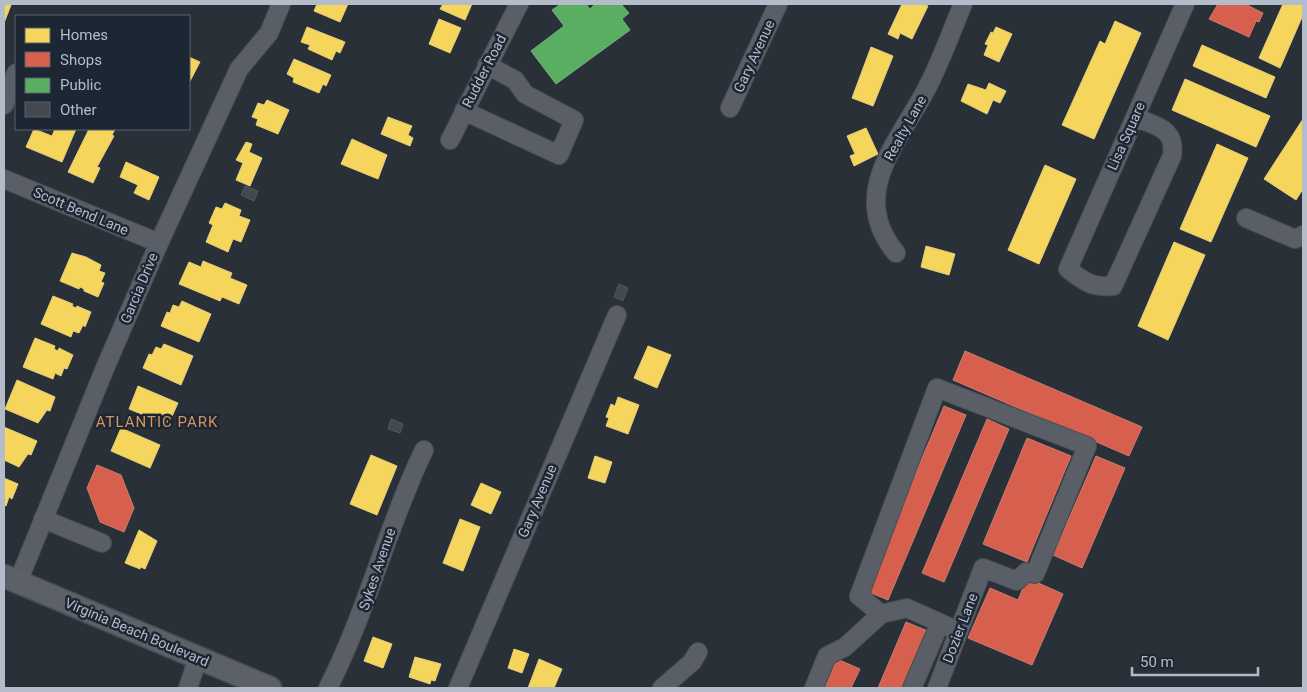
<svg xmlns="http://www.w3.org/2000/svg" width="1307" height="692" font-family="Roboto,sans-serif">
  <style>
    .homes { fill: #f6d55c; stroke: #e2ce7d }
    .shops { fill: #d6604d; stroke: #cc7c72 }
    .public { fill: #5aae61; stroke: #75b280 }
    .building { fill: #444950; stroke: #52575f }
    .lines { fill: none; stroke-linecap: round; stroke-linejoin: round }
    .minor-casing { stroke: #484c53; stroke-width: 20 }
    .major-casing { stroke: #484c55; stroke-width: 25 }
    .minor { stroke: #5a5e66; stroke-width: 18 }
    .major { stroke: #5c6168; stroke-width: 22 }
    .labels { text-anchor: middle; stroke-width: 5; stroke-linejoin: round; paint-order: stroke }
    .street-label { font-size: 14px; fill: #b4bcc9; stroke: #1d2633 }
    .neighbourhood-label { font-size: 15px; letter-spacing: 1px; fill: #d59563; stroke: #1d2633 }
  </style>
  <rect width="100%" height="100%" fill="#2a3038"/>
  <g class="homes">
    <path d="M4 4 11 5 4 23Z"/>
    <path d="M317 4H348L340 22 314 11Z"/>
    <path d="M443 4H472L465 20 440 9Z"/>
    <path d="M902 4H923L928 6 912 39 900 33 898 39 888 34Z"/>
    <path d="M1283 4H1303V15L1280 68 1259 58Z"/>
    <path d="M439 19 461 28 450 53 429 44Z"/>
    <path d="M1115 21 1141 33 1094 139 1062 125 1100 41 1105 44Z"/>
    <path d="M307 27 345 42 340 53 336 51 332 60 308 49 310 45 301 42Z"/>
    <path d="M996 27 1012 34 999 62 984 55 988 45 985 44 991 32 993 33Z"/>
    <path d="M1202 45 1275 77 1266 98 1193 66Z"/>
    <path d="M871 47 893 56 873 106 852 98Z"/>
    <path d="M189 57 200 62 189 83Z"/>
    <path d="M294 59 331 75 326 86 323 84 319 93 293 82 294 78 287 74Z"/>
    <path d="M1185 79 1270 116 1256 147 1172 110Z"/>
    <path d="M989 83 1006 91 1000 103 993 100 987 114 961 101 968 84 986 90Z"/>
    <path d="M267 100 289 110 278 134 256 125 258 119 252 117 258 103 264 105Z"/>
    <path d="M388 117 412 126 408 135 413 138 410 146 381 134Z"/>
    <path d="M1303 119V189L1296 200 1264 179Z"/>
    <path d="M866 128 878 154 854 166 850 156 855 154 847 136Z"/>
    <path d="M34 129 52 136 55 129H76L62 162 26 147Z"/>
    <path d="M89 129H115L112 135 114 136 97 167 100 168 93 183 68 172Z"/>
    <path d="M352 139 387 155 378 179 341 164Z"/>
    <path d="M246 142 252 144 249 152 262 158 250 186 236 180 243 163 236 160Z"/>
    <path d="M1217 144 1248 158 1211 242 1180 229Z"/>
    <path d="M126 162 159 177 149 200 134 193 138 185 120 177Z"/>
    <path d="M1045 165 1076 179 1039 264 1008 250Z"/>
    <path d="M225 203 241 210 239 216 250 220 241 242 233 239 228 252 206 242 213 225 209 223 216 207 222 209Z"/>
    <path d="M1174 242 1205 255 1168 340 1138 326Z"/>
    <path d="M926 246 955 254 949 275 921 267Z"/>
    <path d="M72 253 86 257 101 265 99 271 105 273 101 282 104 283 98 297 84 291V289L80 287 79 289 60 281Z"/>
    <path d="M203 261 232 273 230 278 247 285 239 304 222 297 220 301 179 284 189 262 201 267Z"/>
    <path d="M53 296 73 304 72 306 76 308 77 306 91 312 85 327 83 325 79 333 73 331 71 337 41 324Z"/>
    <path d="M182 301 211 314 199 342 161 326 167 312 170 313 173 305 179 307Z"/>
    <path d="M35 338 55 346 54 349 58 351 59 348 73 355 67 369 64 368 61 376 55 373 53 379 23 367Z"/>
    <path d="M164 344 193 356 181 385 143 368 149 354 152 355 156 347 161 349Z"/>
    <path d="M648 346 671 355 657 388 634 378Z"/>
    <path d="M17 380 55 397 50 411 47 410 38 423 5 409Z"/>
    <path d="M138 386 178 403 168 425 129 409Z"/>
    <path d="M618 397 639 405 628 434 606 426 609 418 606 417 611 404 615 406Z"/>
    <path d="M4 427 37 441 31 455 28 454 19 467 4 460Z"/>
    <path d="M121 428 160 445 150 468 111 451Z"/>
    <path d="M371 455 397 466 377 515 350 504Z"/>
    <path d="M595 456 612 462 605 483 588 478Z"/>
    <path d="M4 478 18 484 12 499 9 497 6 506 4 505Z"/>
    <path d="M481 483 501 492 491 514 471 505Z"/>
    <path d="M460 519 480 527 463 571 443 563Z"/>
    <path d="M139 530 157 541 145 569 141 567 140 569 125 563Z"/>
    <path d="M373 637 392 644 383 668 364 661Z"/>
    <path d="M514 649 529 654 522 673 508 668Z"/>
    <path d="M415 657 441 664 435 681 431 680 430 684 409 677Z"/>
    <path d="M539 659 562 669 554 688H528Z"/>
  </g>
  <g class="shops">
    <path d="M1218 4H1245L1263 13 1259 22 1256 21 1249 37 1209 19Z"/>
    <path d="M965 351 1142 427 1129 456 953 380Z"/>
    <path d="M944 406 966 415 888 600 866 591Z"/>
    <path d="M987 419 1009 429 944 582 922 573Z"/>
    <path d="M1027 438 1071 456 1027 562 983 544Z"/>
    <path d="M1096 456 1125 468 1082 568 1053 555Z"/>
    <path d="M97 465 121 475 134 508 124 532 100 522 87 488Z"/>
    <path d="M1027 578 1063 594 1032 665 968 638 990 588 1018 600Z"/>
    <path d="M906 622 928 631 904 688H878Z"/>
    <path d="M837 659 860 669 851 688H825Z"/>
  </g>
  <path class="public" d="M561 4H586L590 9 595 4H612L614 6 621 4 629 13 622 19 630 30 556 84 531 51 564 26 552 10Z"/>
  <g class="building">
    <path d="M245 186 258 191 254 201 241 195Z"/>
    <path d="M619 284 628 288 623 301 614 297Z"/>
    <path d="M391 419 403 424 400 433 388 429Z"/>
  </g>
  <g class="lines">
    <g class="minor-casing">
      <g id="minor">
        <path d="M4 105 16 73"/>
        <path d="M730 108 778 4"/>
        <path d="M464 111 559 155 574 120 525 94 515 80 487 65"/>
        <path d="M1135 117C1157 127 1176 128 1172 156L1113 286C1092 288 1083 281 1068 269L1185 4"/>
        <path d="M450 140 519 4"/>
        <path d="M4 179 159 243"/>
        <path d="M1246 218 1295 239 1303 235"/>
        <path d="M896 253C847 194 899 142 927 88 941 61 951 32 963 4"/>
        <path d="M43 519 102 543"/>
        <path d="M18 582 105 368 159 243 239 69 269 33 281 4"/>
        <path d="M188 688 198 658"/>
        <path d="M328 688C367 611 387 527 424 450"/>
        <path d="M458 688 617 315"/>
        <path d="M662 688 692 662 698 652"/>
        <path d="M814 688 827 656 845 647 881 614"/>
        <path d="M912 688 940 623"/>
        <path d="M937 688 983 568 1017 581 1026 572 1035 574 1087 446 937 388 859 596 881 614 907 608 958 631"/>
      </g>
    </g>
    <g class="major-casing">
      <path id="major" d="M4 576 270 688"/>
    </g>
    <use href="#minor" class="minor"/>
    <use href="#major" class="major"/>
  </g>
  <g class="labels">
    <g class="street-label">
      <text transform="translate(754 56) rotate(-65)" y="5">Gary Avenue</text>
      <text transform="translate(484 71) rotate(-63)" y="5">Rudder Road</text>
      <text transform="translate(905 128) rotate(-61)" y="5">Realty Lane</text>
      <text transform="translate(1126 136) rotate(-66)" y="5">Lisa Square</text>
      <text transform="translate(81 211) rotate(23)" y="5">Scott Bend Lane</text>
      <text transform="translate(139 288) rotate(-67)" y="5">Garcia Drive</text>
      <text transform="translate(537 501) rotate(-67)" y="5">Gary Avenue</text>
      <text transform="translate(377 569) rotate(-71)" y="5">Sykes Avenue</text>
      <text transform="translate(960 628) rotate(-69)" y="5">Dozier Lane</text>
      <text transform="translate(137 632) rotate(23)" y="5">Virginia Beach Boulevard</text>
    </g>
    <g class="neighbourhood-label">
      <text x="157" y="427">ATLANTIC PARK</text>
    </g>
  </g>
  <rect width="1307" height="692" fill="none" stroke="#b4bcc9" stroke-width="10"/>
  <rect x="15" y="15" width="175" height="115" fill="#1d2633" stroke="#59626f"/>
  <rect x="25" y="28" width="25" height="15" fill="#f6d55c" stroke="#59626f"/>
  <text x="60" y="40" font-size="15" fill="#b4bcc9">Homes</text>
  <rect x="25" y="52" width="25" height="15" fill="#d6604d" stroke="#59626f"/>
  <text x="60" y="65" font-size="15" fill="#b4bcc9">Shops</text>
  <rect x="25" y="78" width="25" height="15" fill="#5aae61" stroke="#59626f"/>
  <text x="60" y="90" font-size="15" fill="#b4bcc9">Public</text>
  <rect x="25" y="102" width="25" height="15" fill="#444950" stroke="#59626f"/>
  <text x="60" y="115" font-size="15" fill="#b4bcc9">Other</text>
  <path d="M1132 667v8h126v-8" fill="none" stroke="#b4bcc9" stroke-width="2.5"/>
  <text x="1140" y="667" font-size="15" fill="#b4bcc9" stroke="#1d2633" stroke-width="4" paint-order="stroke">50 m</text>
</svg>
